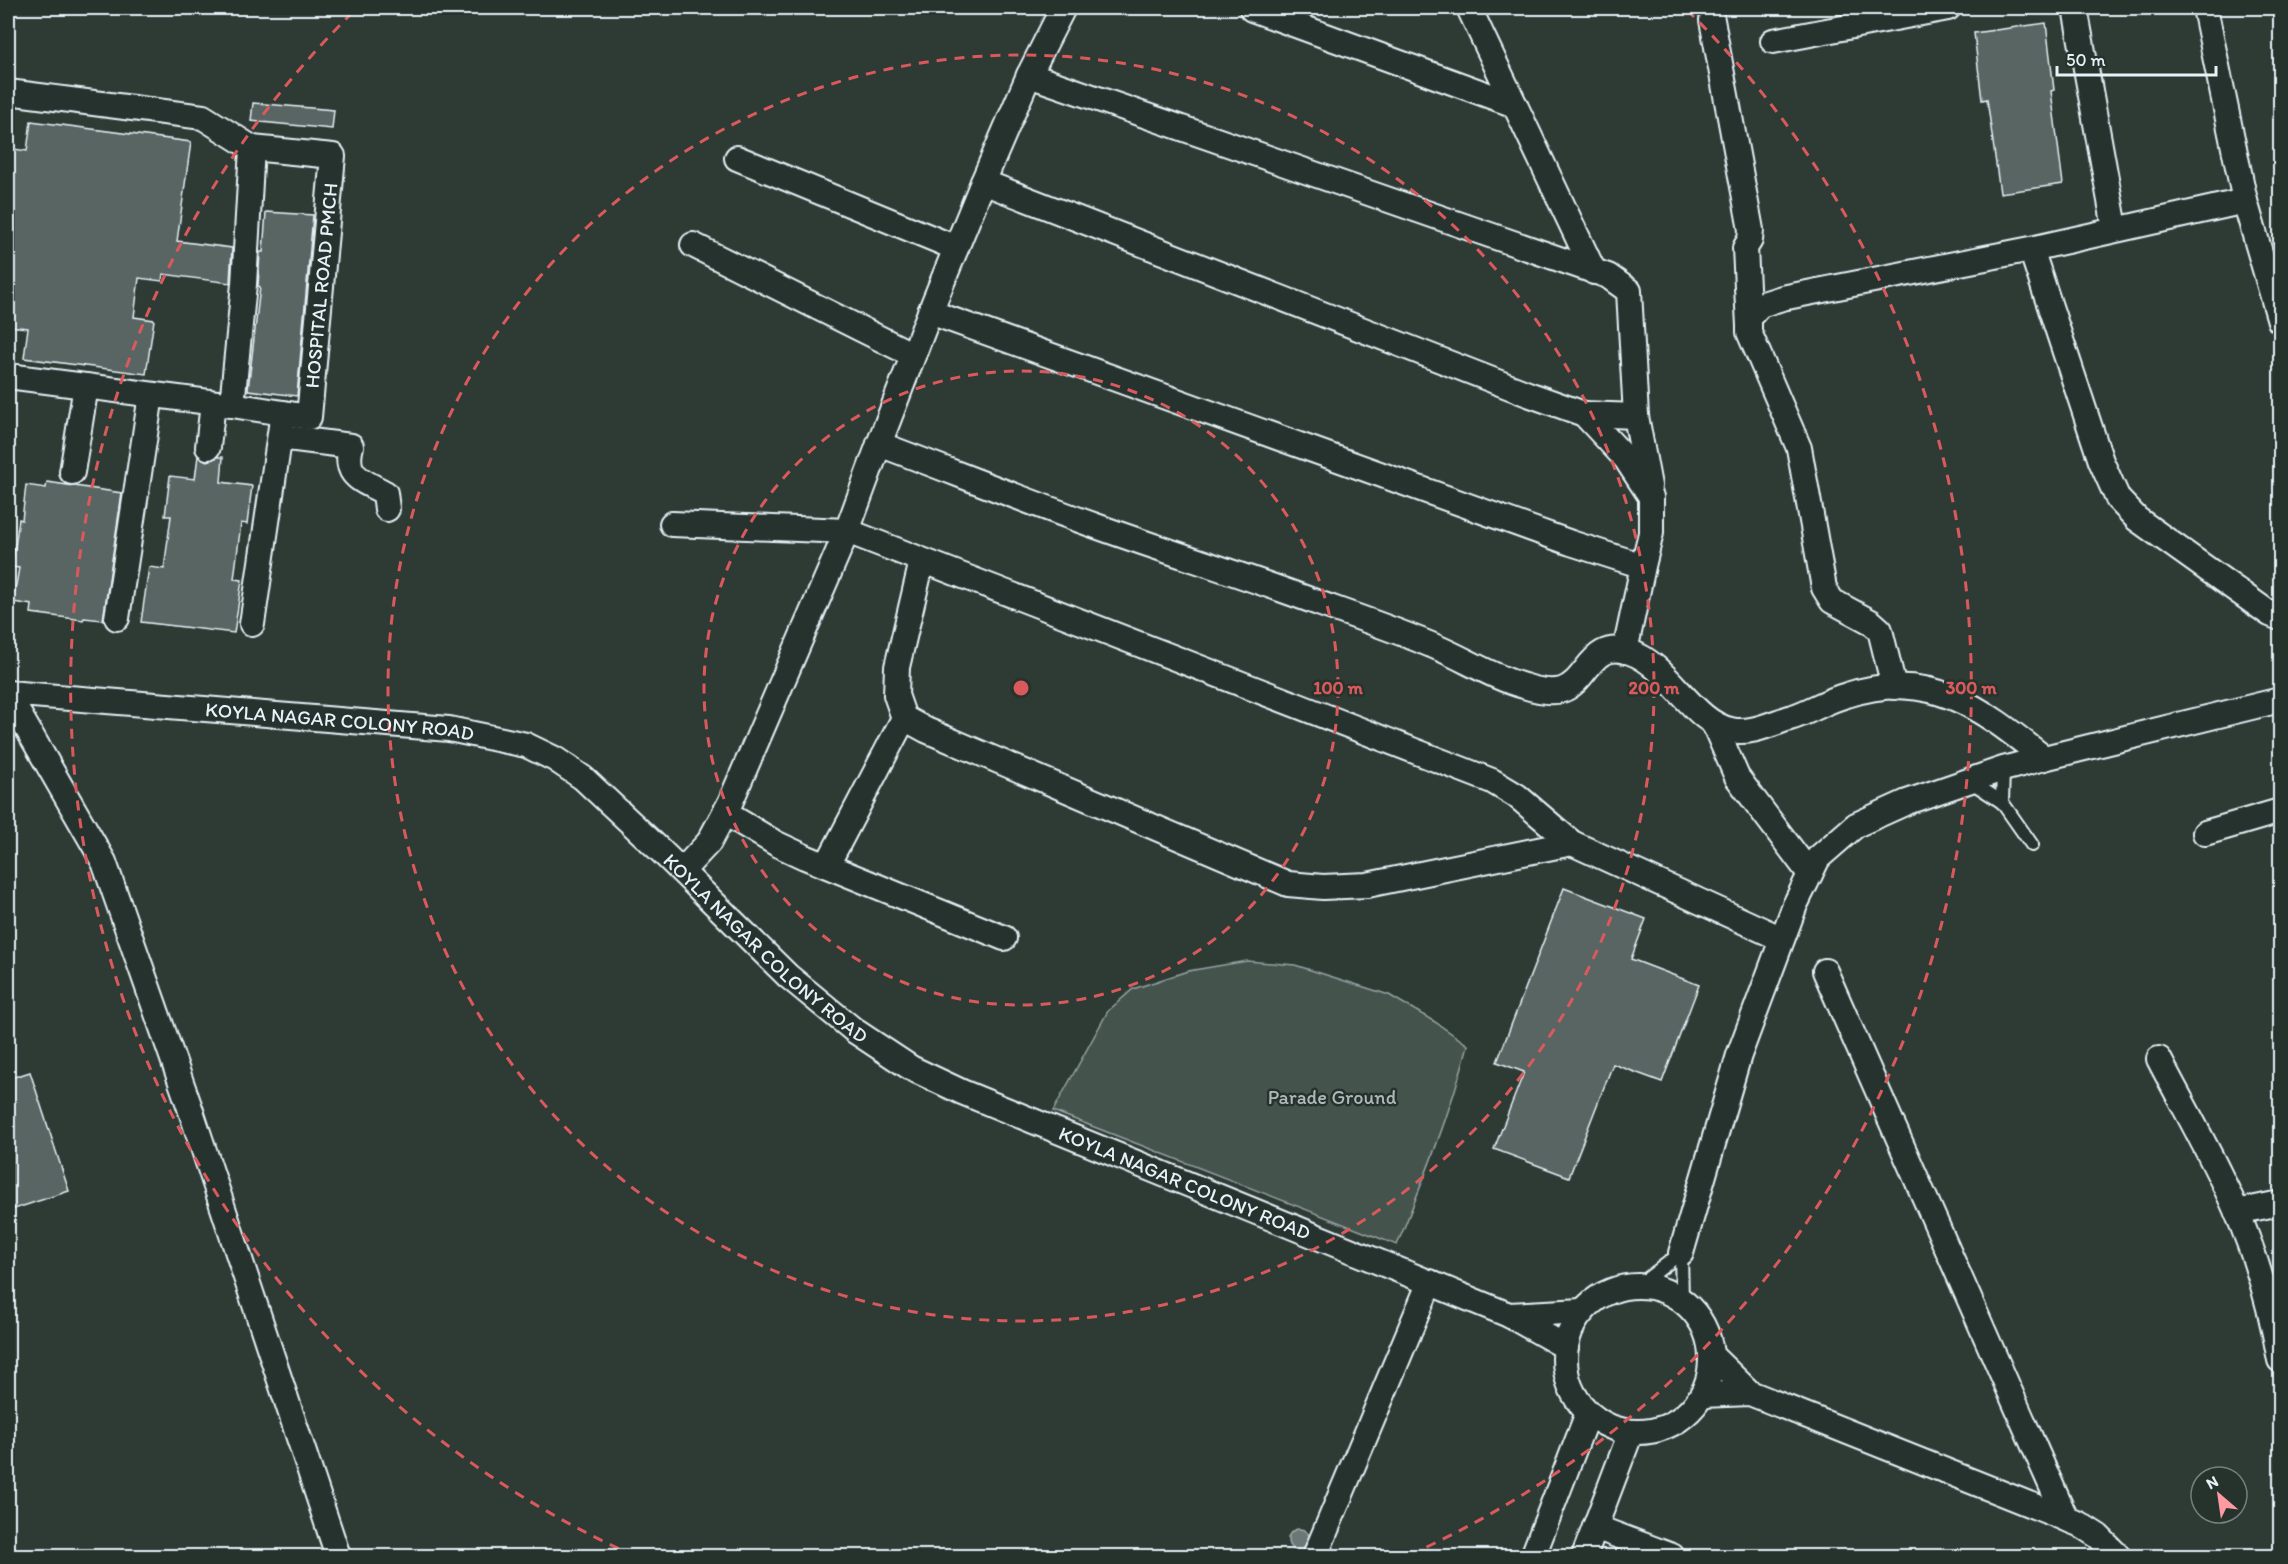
<svg xmlns="http://www.w3.org/2000/svg" width="2288" height="1564" font-family="Itim,sans-serif">
  <style>
    .green { fill: #45524e; stroke: #96a2a3; stroke-width: 1.5 }
    .water { fill: #6b7775; stroke: #9da8a9; stroke-width: 1.5 }
    .building { fill: #596563; stroke: #e8f1f8; stroke-width: 1.5 }
    .lines { fill: none; stroke-linecap: round; stroke-linejoin: round }
    .lane-casing { stroke: #e8f1f8; stroke-width: 16 }
    .street-casing { stroke: #e8f1f8; stroke-width: 28 }
    .lane { stroke: #26332d; stroke-width: 12 }
    .street { stroke: #26332d; stroke-width: 24 }
    .ring { fill: none; stroke: #da5a5c; stroke-width: 3; stroke-dasharray: 10 8 }
    .labels { text-anchor: middle; stroke-width: 5; stroke-linejoin: round; paint-order: stroke }
    .street-label { font-size: 20px; fill: #e8f1f8; stroke: #26332d }
    .park-label { font-size: 20px; fill: #afb9bc; stroke: #26332d }
    .centre { fill: #da5a5c; stroke: #26332d; stroke-width: 3 }
    .ring-label { font-size: 18px; text-anchor: middle; font-weight: bold; fill: #da5a5c; stroke: #26332d; stroke-width: 5; stroke-linejoin: round; paint-order: stroke }
  </style>
  <rect width="100%" height="100%" fill="#2e3b35"/>
  <filter id="ink" filterUnits="userSpaceOnUse"><feTurbulence type="fractalNoise" baseFrequency=".0167" numOctaves="2"/><feDisplacementMap in="SourceGraphic" scale="12" xChannelSelector="R" yChannelSelector="G"/><feConvolveMatrix kernelMatrix="1 2 1 2 8 2 1 2 1" color-interpolation-filters="sRGB"/></filter>
  <g filter="url(#ink)">
    <path class="green" d="M1247 961 1295 965 1389 995 1435 1022 1468 1045C1450 1114 1424 1179 1397 1245L1053 1111 1108 1011 1133 989 1188 971Z"/>
    <circle class="water" cx="1299" cy="1540" r="11"/>
    <g class="building">
      <path d="M2046 23 2054 90 2051 91 2063 184 2000 193 1987 99 1982 100 1974 33Z"/>
      <path d="M253 103 334 110 332 129 251 121Z"/>
      <path d="M31 121 191 142 177 241 232 248 230 283 163 274 162 281 139 278 134 317 154 320 146 374 24 358 28 328 8 326V197L14 149 27 151Z"/>
      <path d="M266 212 313 215 297 396 248 390 260 287 258 286 260 252H263Z"/>
      <path d="M198 456 207 461 218 457H223L221 482 252 486 247 524 241 523 234 579 242 580 234 633 141 622 149 567 164 569 171 516H165L170 476 195 479Z"/>
      <path d="M47 482 122 493 103 620 84 618 83 620 31 613 32 605 13 602 19 568 12 567 19 519 22 520 26 485 46 488Z"/>
      <path d="M1564 888 1646 919 1631 959 1699 985 1662 1082 1613 1064 1569 1177 1494 1149 1524 1072 1497 1062Z"/>
      <path d="M30 1072 69 1191 8 1211V1079Z"/>
    </g>
    <g class="lines">
      <g class="lane-casing">
        <g id="lane">
          <path d="M1970 781 2002 802 2032 845"/>
          <path d="M2002 802 2003 769"/>
          <path d="M1681 1253 1682 1301"/>
          <path d="M1638 1286 1681 1253"/>
        </g>
      </g>
      <g class="street-casing">
        <g id="street">
          <path d="M1469 8 1594 272"/>
          <path d="M2075 8 2115 228"/>
          <path d="M2205 8 2245 201 2280 321"/>
          <path d="M1252 9 1515 105"/>
          <path d="M1712 20 1751 230 1750 240 1745 248 1749 326"/>
          <path d="M1773 41 1948 8"/>
          <path d="M1029 75 1608 276 1629 291 1636 416 1649 486"/>
          <path d="M8 92 203 117 252 148 244 284 232 405 8 376"/>
          <path d="M737 158 956 248"/>
          <path d="M983 182 1029 75 1063 8"/>
          <path d="M693 245 913 355"/>
          <path d="M2031 249 2101 461 2118 499 2137 519 2270 614 2280 618"/>
          <path id="s1" d="M232 405 309 417 333 156 252 148"/>
          <path d="M1584 414 1636 416"/>
          <path d="M280 437 351 446C343 477 362 480 385 493L387 509"/>
          <path d="M879 444 930 312"/>
          <path d="M208 447 213 403"/>
          <path d="M72 472 86 386"/>
          <path d="M672 524 847 531 1492 781 1517 796 1572 843 1782 939"/>
          <path d="M922 561 897 667 896 695 904 718 926 730 1288 884 1323 887 1367 885 1572 843"/>
          <path d="M117 618 151 395"/>
          <path d="M252 624 283 413"/>
          <path d="M1625 651 1643 566 1571 543 930 312 983 182 1528 394 1584 414 1626 459 1651 497V533L1643 566"/>
          <path d="M1894 687 1880 630 1871 622 1832 601 1824 588 1799 448 1749 332V317L1760 305 1782 298 2031 249 2245 201"/>
          <path id="s2" d="M8 693 449 729 526 745 555 759 583 778 661 851 788 976 855 1031 911 1068 962 1092 1509 1315 1566 1347"/>
          <path d="M8 695 104 862 189 1105 338 1556"/>
          <path d="M1714 724 1737 777 1810 874"/>
          <path d="M725 813 777 844 805 857 1004 938"/>
          <path d="M2205 833 2280 811"/>
          <path d="M827 865 904 718"/>
          <path d="M682 871 709 842 730 803 847 531 879 444C951 471 1023 500 1096 526 1171 553 1247 576 1321 604 1360 618 1399 631 1436 647 1465 659 1494 678 1524 686 1536 690 1550 693 1562 690 1589 681 1590 639 1630 652 1669 665 1693 723 1731 730 1750 735 1775 722 1793 717 1811 711 1828 700 1847 695 1931 668 1981 708 2044 758"/>
          <path d="M1825 971 2066 1519"/>
          <path d="M2159 1059C2185 1109 2214 1159 2236 1210 2257 1258 2271 1309 2280 1360"/>
          <path d="M2237 1212 2280 1203"/>
          <path d="M1681 1253 1739 1055 1795 905 1818 858 1856 825 1907 802 2003 769 2044 758 2280 700"/>
          <circle cx="1638" cy="1359" r="73"/>
          <path d="M1509 1315 1583 1311"/>
          <path d="M1711 1355 1750 1393"/>
          <path d="M1702 1395 1750 1393 2079 1524 2098 1536 2118 1556"/>
          <path d="M1595 1527 1672 1556"/>
          <path d="M1315 1556 1430 1282"/>
          <path d="M1533 1556 1588 1413"/>
          <path d="M1584 1556 1631 1432"/>
        </g>
      </g>
      <use href="#lane" class="lane"/>
      <use href="#street" class="street"/>
    </g>
  </g>
  <g class="ring">
    <circle cx="1021" cy="688" r="317"/>
    <circle cx="1021" cy="688" r="633"/>
    <path d="M635 1556A950 950 0 0 1 355 10M1687 10A950 950 0 0 1 1407 1556"/>
  </g>
  <g class="labels">
    <g class="street-label">
      <text dy="7" stroke="none"><textPath href="#s1" startOffset="210">HOSPITAL ROAD PMCH</textPath></text>
      <text dy="7" stroke="none"><textPath href="#s2" startOffset="333">KOYLA NAGAR COLONY ROAD</textPath></text>
      <text dy="7" stroke="none"><textPath href="#s2" startOffset="837">KOYLA NAGAR COLONY ROAD</textPath></text>
      <text dy="7" stroke="none"><textPath href="#s2" startOffset="1323">KOYLA NAGAR COLONY ROAD</textPath></text>
    </g>
    <g class="park-label">
      <text x="1332" y="1104">Parade Ground</text>
    </g>
  </g>
  <circle cx="1021" cy="688" r="9" class="centre"/>
  <g class="ring-label">
    <text x="1338" y="694">100 m</text>
    <text x="1654" y="694">200 m</text>
    <text x="1971" y="694">300 m</text>
  </g>
  <rect width="2288" height="1564" fill="none" stroke="#26332d" stroke-width="30"/>
  <rect x="15" y="15" width="2258" height="1534" fill="none" stroke="#e8f1f8" stroke-width="2" filter="url(#ink)"/>
  <g transform="translate(2219 1495) rotate(331)"><circle r="28" fill="#26332d" stroke="#747f7e" stroke-width="1.5"/>
  <path d="M0-4.5L10 22L0 15L-10 22Z" fill="#ff9aa2"/>
  <text y="-9" font-size="16" font-weight="bold" text-anchor="middle" fill="#e8f1f8">N</text>
  </g>
  <path d="M2057 66v9h159v-9" fill="none" stroke="#e8f1f8" stroke-width="3"/>
  <text x="2066" y="66" font-size="18" fill="#e8f1f8" stroke="#26332d" stroke-width="4.5" paint-order="stroke">50 m</text>
</svg>
